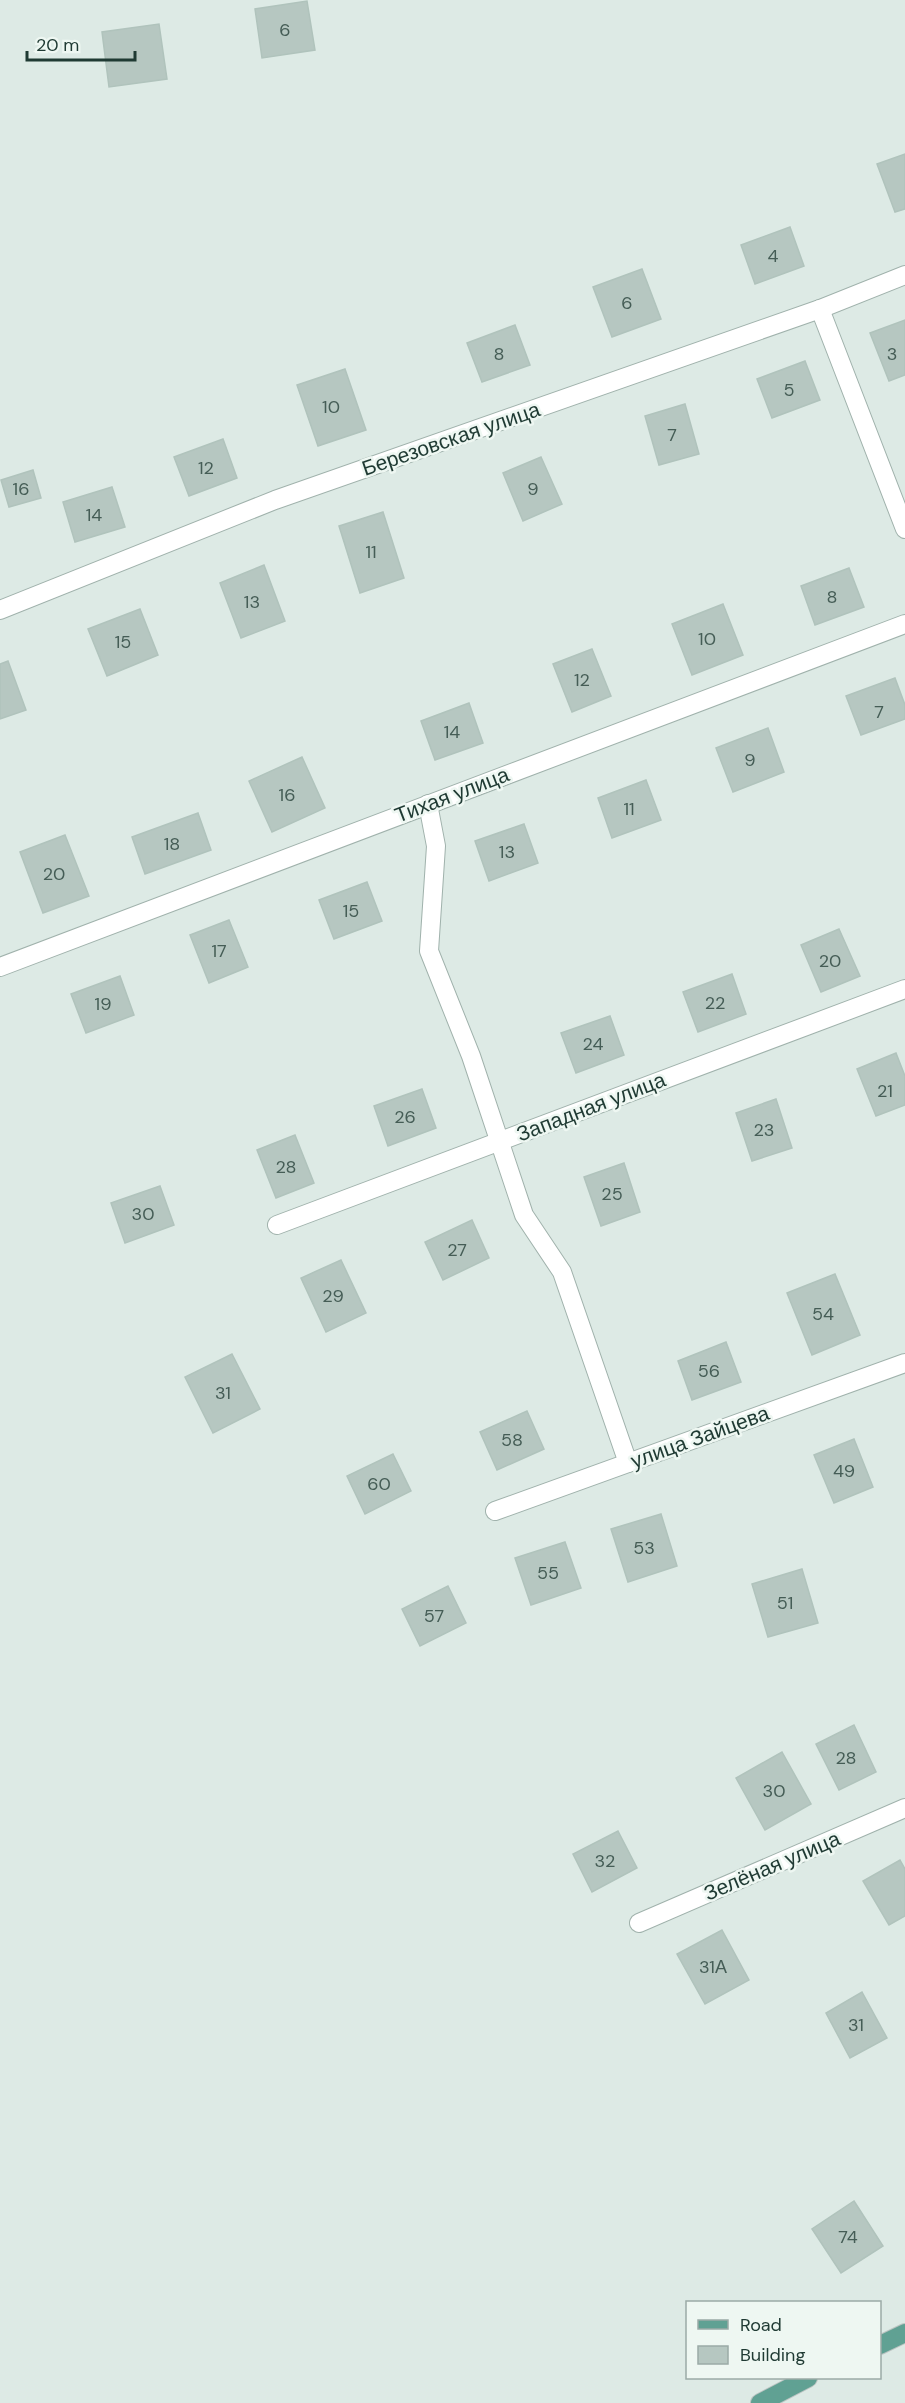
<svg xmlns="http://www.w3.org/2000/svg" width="905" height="2403" font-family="'DM Sans',sans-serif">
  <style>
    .building { fill: #b6c7c1; stroke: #b0c3bc; stroke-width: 1.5 }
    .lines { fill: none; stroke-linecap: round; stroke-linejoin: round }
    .street-casing { stroke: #a0b2ac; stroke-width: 20 }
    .primary-casing { stroke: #bcc4c2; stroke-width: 20 }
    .street { stroke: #fff; stroke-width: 18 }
    .primary { stroke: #60a193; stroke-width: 18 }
    .labels { text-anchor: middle; stroke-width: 5; stroke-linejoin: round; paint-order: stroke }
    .number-label { font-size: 18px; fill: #455d56 }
    .street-label { font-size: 21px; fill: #1f3a33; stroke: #eef7f2 }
  </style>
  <rect width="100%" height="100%" fill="#ddeae5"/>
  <g class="building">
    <path d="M307 1 315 50 262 58 255 9Z"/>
    <path d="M159 24 167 79 109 87 102 32Z"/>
    <path d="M905 154V209L895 212 877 164Z"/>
    <path d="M790 227 804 266 755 284 741 245Z"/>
    <path d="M642 269 661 319 612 337 593 287Z"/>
    <path d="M905 320V375L889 381 870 333Z"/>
    <path d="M515 325 530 365 482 382 467 343Z"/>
    <path d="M805 361 820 400 772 418 757 379Z"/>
    <path d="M345 369 366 430 318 446 297 385Z"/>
    <path d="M685 404 699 454 659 465 645 416Z"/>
    <path d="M223 439 237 478 189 496 174 457Z"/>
    <path d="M541 457 562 504 523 521 503 473Z"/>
    <path d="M33 470 41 498 9 507 1 480Z"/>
    <path d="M112 487 125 527 75 542 63 502Z"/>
    <path d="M383 512 404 578 360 593 339 526Z"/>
    <path d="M264 565 285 621 241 638 220 583Z"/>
    <path d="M849 568 864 607 815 625 801 586Z"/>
    <path d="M723 604 743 655 692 675 672 624Z"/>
    <path d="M140 609 158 655 107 676 88 629Z"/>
    <path d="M592 649 611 696 572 712 553 664Z"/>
    <path d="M8 661 26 710 0 719V664Z"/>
    <path d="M895 678 905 705V719L861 735 846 696Z"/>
    <path d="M469 703 483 743 435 760 421 721Z"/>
    <path d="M768 728 784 772 733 792 716 748Z"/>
    <path d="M302 757 325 808 272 832 249 781Z"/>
    <path d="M646 780 661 820 612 838 598 798Z"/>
    <path d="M198 813 211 850 145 874 132 837Z"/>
    <path d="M524 824 538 863 489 881 475 841Z"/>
    <path d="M65 835 89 896 43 913 20 852Z"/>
    <path d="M367 882 382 921 334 939 319 900Z"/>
    <path d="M229 920 248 967 209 983 190 935Z"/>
    <path d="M839 929 860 976 821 992 801 945Z"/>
    <path d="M732 974 746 1014 698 1032 683 992Z"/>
    <path d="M120 976 134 1015 86 1033 71 994Z"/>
    <path d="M610 1016 624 1055 576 1073 561 1033Z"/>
    <path d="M896 1053 905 1076V1105L876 1116 857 1069Z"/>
    <path d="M422 1089 436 1128 388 1146 374 1106Z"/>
    <path d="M776 1099 792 1148 752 1161 736 1113Z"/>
    <path d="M295 1135 314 1183 276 1198 257 1150Z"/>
    <path d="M624 1163 640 1212 601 1226 584 1177Z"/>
    <path d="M160 1186 174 1225 125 1243 111 1203Z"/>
    <path d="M472 1220 489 1258 443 1280 425 1242Z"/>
    <path d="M341 1260 366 1313 326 1332 301 1278Z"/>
    <path d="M835 1274 860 1335 812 1355 787 1293Z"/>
    <path d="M726 1342 741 1382 692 1400 678 1361Z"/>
    <path d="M232 1354 260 1409 213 1433 185 1377Z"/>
    <path d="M527 1411 544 1449 497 1470 480 1432Z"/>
    <path d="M854 1439 873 1487 834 1503 814 1455Z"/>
    <path d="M393 1454 411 1491 365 1514 347 1476Z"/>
    <path d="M661 1514 677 1566 628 1582 611 1529Z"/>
    <path d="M565 1542 581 1588 531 1605 515 1558Z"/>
    <path d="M802 1569 818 1623 768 1637 752 1584Z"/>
    <path d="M448 1586 466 1623 420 1646 402 1609Z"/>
    <path d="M854 1725 876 1772 839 1790 816 1744Z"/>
    <path d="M782 1752 811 1804 765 1830 736 1778Z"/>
    <path d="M618 1831 637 1868 592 1892 573 1854Z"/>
    <path d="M900 1860 905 1869V1916L889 1925 863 1881Z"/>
    <path d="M722 1930 749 1980 705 2004 677 1954Z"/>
    <path d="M862 1992 887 2038 850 2058 826 2013Z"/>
    <path d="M854 2201 883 2246 841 2273 812 2229Z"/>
  </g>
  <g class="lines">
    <g class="street-casing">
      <g id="street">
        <path d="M820 309 905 529"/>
        <path d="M0 610 275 500 820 309 905 275"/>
        <path d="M428 804 436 846 429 951 471 1056 524 1215 562 1272 628 1463"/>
        <path d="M0 967 905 624"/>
        <path d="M277 1225 905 989"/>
        <path d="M495 1511 905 1363"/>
        <path d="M639 1923 905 1808"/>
      </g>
    </g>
    <g class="primary-casing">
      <g id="primary">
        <path d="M880 2345 905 2333"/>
        <path d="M760 2403 808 2378"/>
      </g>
    </g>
    <use href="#street" class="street"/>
    <use href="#primary" class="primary"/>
  </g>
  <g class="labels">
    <g class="number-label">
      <text x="285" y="36">6</text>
      <text x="773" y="262">4</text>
      <text x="627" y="309">6</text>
      <text x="499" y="360">8</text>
      <text x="892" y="360">3</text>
      <text x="789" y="396">5</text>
      <text x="331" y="413">10</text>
      <text x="672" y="441">7</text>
      <text x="206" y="474">12</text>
      <text x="21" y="495">16</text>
      <text x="533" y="495">9</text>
      <text x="94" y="521">14</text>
      <text x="371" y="558">11</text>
      <text x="832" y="603">8</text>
      <text x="252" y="608">13</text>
      <text x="707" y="645">10</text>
      <text x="123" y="648">15</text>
      <text x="582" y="686">12</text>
      <text x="879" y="718">7</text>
      <text x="452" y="738">14</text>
      <text x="750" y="766">9</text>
      <text x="287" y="801">16</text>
      <text x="629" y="815">11</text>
      <text x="172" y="850">18</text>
      <text x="507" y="858">13</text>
      <text x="54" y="880">20</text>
      <text x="351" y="917">15</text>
      <text x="219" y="957">17</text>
      <text x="830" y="967">20</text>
      <text x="715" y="1009">22</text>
      <text x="103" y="1010">19</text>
      <text x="593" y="1050">24</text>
      <text x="885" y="1097">21</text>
      <text x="405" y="1123">26</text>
      <text x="764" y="1136">23</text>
      <text x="286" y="1173">28</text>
      <text x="612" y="1200">25</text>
      <text x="143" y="1220">30</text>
      <text x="457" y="1256">27</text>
      <text x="333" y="1302">29</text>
      <text x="823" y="1320">54</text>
      <text x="709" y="1377">56</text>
      <text x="223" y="1399">31</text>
      <text x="512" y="1446">58</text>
      <text x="844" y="1477">49</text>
      <text x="379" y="1490">60</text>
      <text x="644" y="1554">53</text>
      <text x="548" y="1579">55</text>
      <text x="785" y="1609">51</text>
      <text x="434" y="1622">57</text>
      <text x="846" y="1764">28</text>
      <text x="774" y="1797">30</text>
      <text x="605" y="1867">32</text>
      <text x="713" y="1973">31А</text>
      <text x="856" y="2031">31</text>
      <text x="848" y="2243">74</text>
    </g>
    <g class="street-label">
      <text transform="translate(451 439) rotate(-19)" y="7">Березовская улица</text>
      <text transform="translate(452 795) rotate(-21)" y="7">Тихая улица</text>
      <text transform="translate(591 1107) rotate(-21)" y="7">Западная улица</text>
      <text transform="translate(700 1437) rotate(-20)" y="7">улица Зайцева</text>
      <text transform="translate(772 1866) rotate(-23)" y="7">Зелёная улица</text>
    </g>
  </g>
  <rect x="686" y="2301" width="195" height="78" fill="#eef7f2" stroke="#9baba6" stroke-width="1.5"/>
  <rect x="698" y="2320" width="30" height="9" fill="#60a193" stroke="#9baba6" stroke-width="1.5"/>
  <text x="740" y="2331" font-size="18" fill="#1f3a33">Road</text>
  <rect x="698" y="2346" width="30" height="18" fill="#b6c7c1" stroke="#9baba6" stroke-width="1.5"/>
  <text x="740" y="2361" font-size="18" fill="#1f3a33">Building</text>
  <path d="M27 51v9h108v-9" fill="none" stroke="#1f3a33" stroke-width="3"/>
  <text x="36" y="51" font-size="18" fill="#1f3a33" stroke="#eef7f2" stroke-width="4.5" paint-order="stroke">20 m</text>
</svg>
